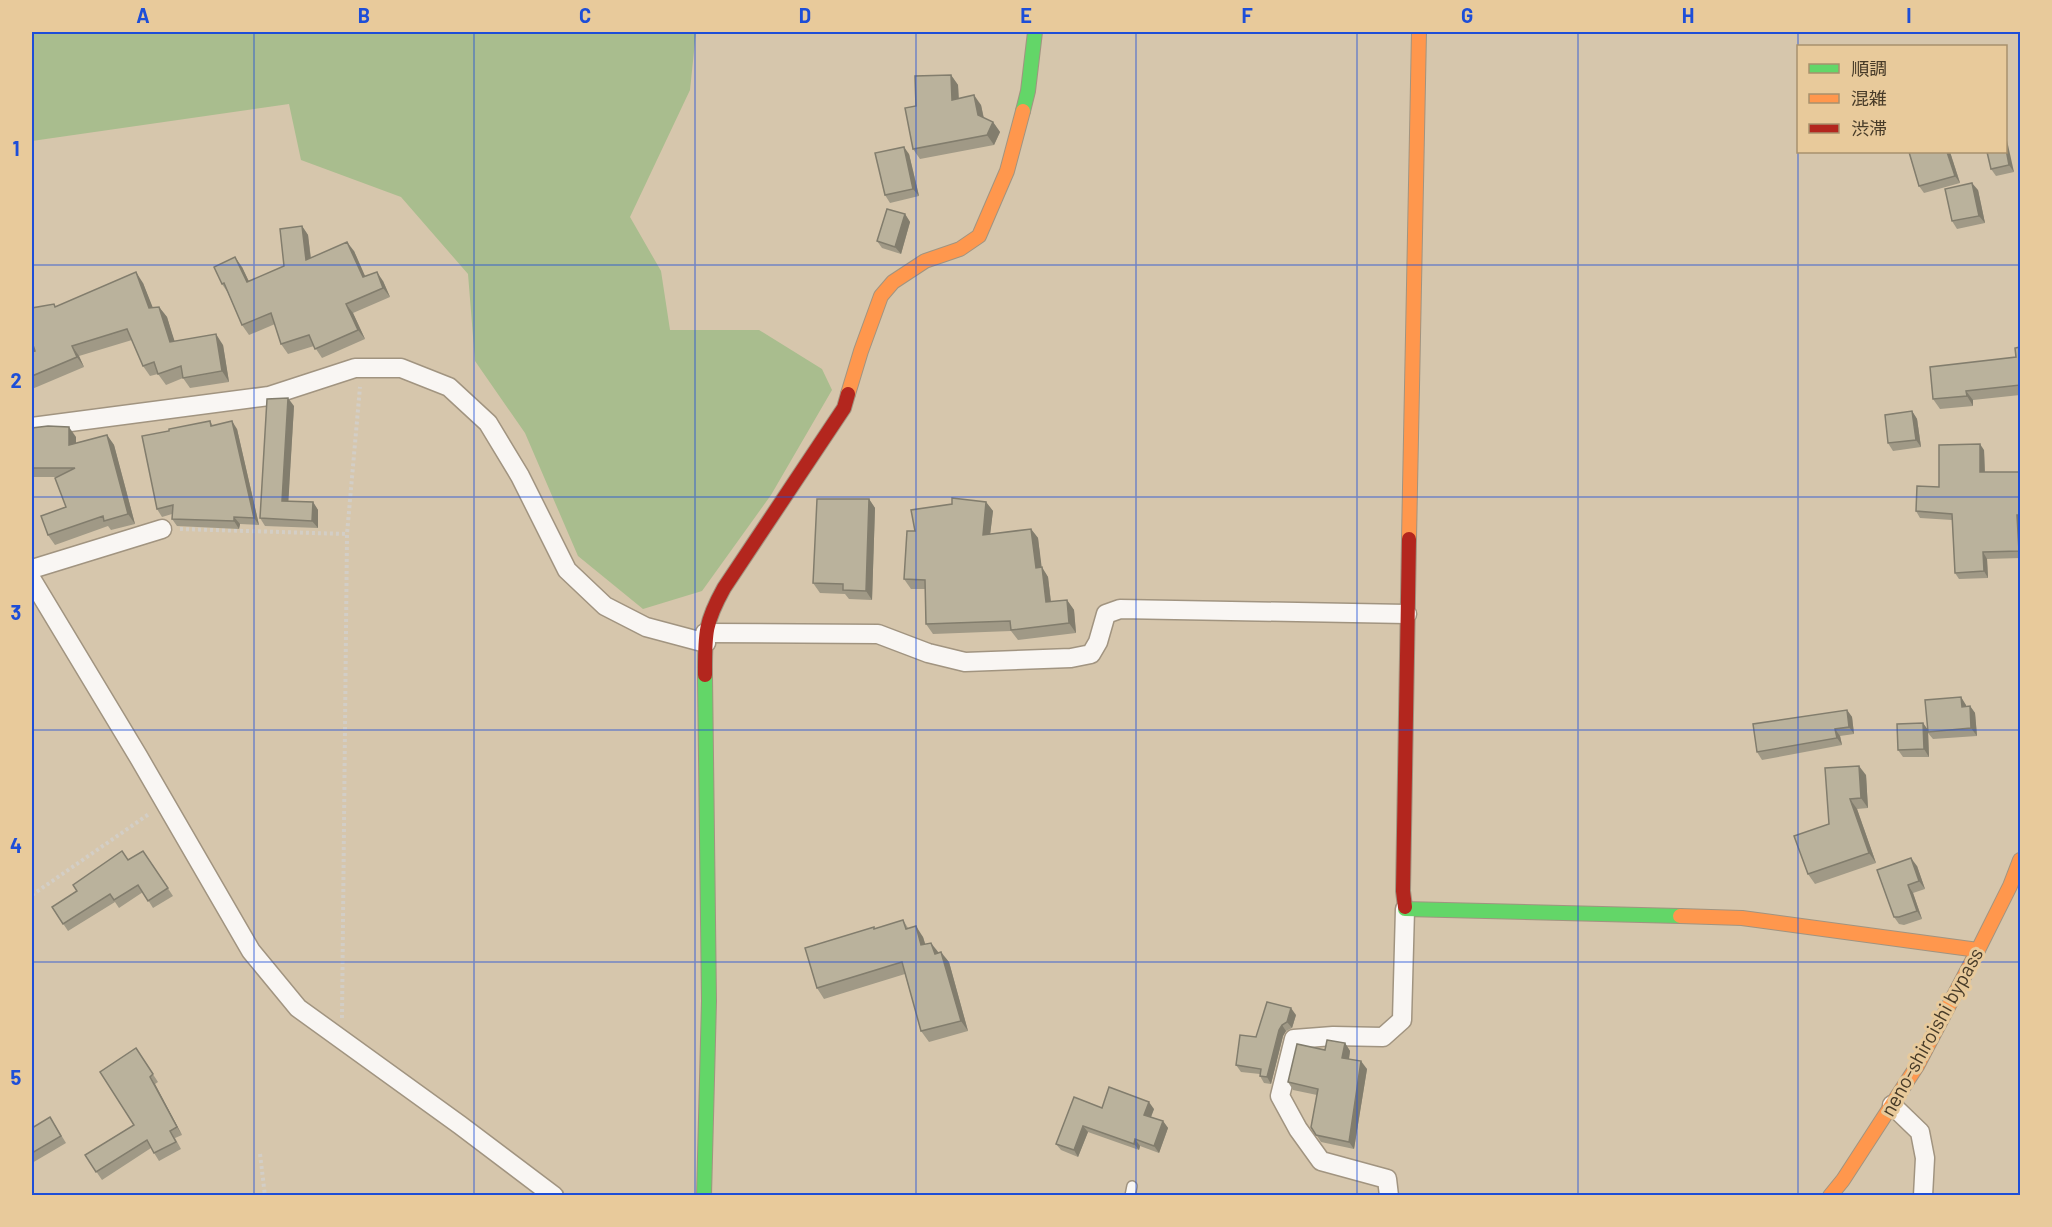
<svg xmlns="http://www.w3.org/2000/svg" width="2052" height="1227" font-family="Barlow,'Noto Sans JP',sans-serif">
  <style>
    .green { fill: #a9bd8e }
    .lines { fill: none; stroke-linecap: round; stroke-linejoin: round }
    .lane-casing { stroke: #a19480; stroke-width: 12 }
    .street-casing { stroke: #a19480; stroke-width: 21 }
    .fast-casing { stroke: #a19480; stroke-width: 16 }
    .slow-casing { stroke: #a19480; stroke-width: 16 }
    .jam-casing { stroke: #a19480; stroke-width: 16 }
    .path { stroke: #d3cec6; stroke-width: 4; stroke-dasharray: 3 3; stroke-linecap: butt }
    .lane { stroke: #f9f6f3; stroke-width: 9 }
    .street { stroke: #f9f6f3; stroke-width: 18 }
    .fast { stroke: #63d668; stroke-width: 14 }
    .slow { stroke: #ff974d; stroke-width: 14 }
    .jam { stroke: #b3261e; stroke-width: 14 }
    .wall { fill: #a09986 }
    .shaded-wall { fill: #827d6d }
    .building { fill: #bab29c; stroke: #827d6d; stroke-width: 1.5 }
    .grid { fill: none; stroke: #1d4ed8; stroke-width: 1.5; stroke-opacity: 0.55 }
    .labels { text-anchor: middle; stroke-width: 6; stroke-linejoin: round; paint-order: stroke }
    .street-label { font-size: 20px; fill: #473b28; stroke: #e8ca9b }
    .neatline { fill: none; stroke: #1d4ed8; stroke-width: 2 }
    .grid-label { font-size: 20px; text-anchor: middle; font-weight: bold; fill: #1d4ed8 }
  </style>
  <rect width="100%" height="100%" fill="#d6c6ac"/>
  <path class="green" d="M32 32H696L690 90 630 217 661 271 670 330H759L822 369 832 390 771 495 702 591 643 609 578 556 525 433 475 361 468 274 401 197 301 160 289 104 32 141Z"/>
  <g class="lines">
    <g class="lane-casing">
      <path id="lane" d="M1130 1196 1132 1186"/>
    </g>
    <g class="street-casing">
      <g id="street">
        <path d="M32 427 269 396 355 368H401L449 387 488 423 520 476 567 570 605 606 646 627 706 643"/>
        <path d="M32 569 162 529"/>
        <path d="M32 580 138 756 251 951 298 1008 460 1125 554 1196"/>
        <path d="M705 633 878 634 928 653 965 662 1071 658 1091 654 1098 642 1106 614 1120 609 1407 614"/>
        <path d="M1892 1105 1920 1132 1925 1158 1923 1196"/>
        <path d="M1389 1196 1387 1179 1321 1161 1298 1129 1280 1096 1294 1039 1333 1036 1383 1037 1402 1020 1405 909"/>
      </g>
    </g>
    <g class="fast-casing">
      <g id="fast">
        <path d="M1023 111 1028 91 1035 32"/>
        <path d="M1405 907V909L1680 916"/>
        <path d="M704 1196 709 1001 705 675"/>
      </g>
    </g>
    <g class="slow-casing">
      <g id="slow">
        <path d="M848 394 861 351 881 296 893 282 925 261 960 249 979 236 1007 171 1023 111"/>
        <path d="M1409 539 1419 32"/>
        <path d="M1680 916 1742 918 1978 950"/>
        <path d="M1830 1196 1843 1180 1917 1066 1978 950 2010 886 2020 860"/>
      </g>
    </g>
    <g class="jam-casing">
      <g id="jam">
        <path d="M705 675C705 635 704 624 724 588L844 408 848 394"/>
        <path d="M1405 907 1403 891 1409 539"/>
      </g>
    </g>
    <g class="path">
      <path d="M180 529 347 534"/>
      <path d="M32 895 149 814"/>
      <path d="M342 1018 347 534 360 387"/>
      <path d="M260 1154 265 1196"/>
    </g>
    <use href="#lane" class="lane"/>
    <use href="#street" class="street"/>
    <use href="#fast" class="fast"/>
    <use href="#slow" class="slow"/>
    <use href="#jam" class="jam"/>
  </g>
  <g class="wall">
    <path d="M951 75 958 85 959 98 981 105 984 118 993 122 1000 132 994 145 920 159 913 149 916 106Z"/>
    <path d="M1909 152H1950L1960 183 1924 193 1919 186Z"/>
    <path d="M2006 152 2014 172 1996 176 1991 169Z"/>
    <path d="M909 154 919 196 890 203 885 195Z"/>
    <path d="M1978 190 1985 223 1957 229 1952 221Z"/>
    <path d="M905 214 910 222 901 254 882 248 877 241Z"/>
    <path d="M302 226 308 235 311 258 354 251 365 277 383 281 390 297 353 313 365 339 322 358 314 346 288 354 281 344 275 324 249 335 242 325 228 293 222 284 242 267 249 282 284 266Z"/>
    <path d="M143 283 152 307H159L167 317 174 341 223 345 229 382 190 388 183 378 166 385 158 374 150 376 143 366 132 340 79 356 84 367 32 389V352L35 351 56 307Z"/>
    <path d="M2020 347V395L1973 400V406L1940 409 1933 399 2016 357Z"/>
    <path d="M294 406 288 501 313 502 318 510V528L265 526 260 518Z"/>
    <path d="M1912 411 1917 419 1921 447 1893 451 1888 443Z"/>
    <path d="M210 421 213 426 237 429 259 525 240 524 239 529 177 526 172 519V514L162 517 157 509Z"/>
    <path d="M32 428 76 437V443L107 435 114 445 135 524 111 530 108 526 55 545 48 535 66 507 57 477H32Z"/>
    <path d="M1984 450 1985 472H2020V558L1987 559 1988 578 1959 579 1955 573 1952 520 1920 518 1916 511 1939 487Z"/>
    <path d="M869 499 875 508 872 600 849 599 845 594 820 593 813 583Z"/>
    <path d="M986 502 993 511 990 534 1031 529 1038 538 1041 567 1048 577 1051 602 1067 600 1074 610 1076 633 1018 640 1011 631 933 634 926 624 925 589H911L904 579 915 531Z"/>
    <path d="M1961 697 1966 706H1970L1975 713 1977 736 1933 739 1928 733 1929 757H1903L1898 750 1923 723 1927 729Z"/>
    <path d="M1847 710 1852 717 1854 734 1840 736 1842 745 1762 760 1757 752Z"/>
    <path d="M1866 775 1868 808 1857 809 1876 863 1815 884 1808 874 1829 824Z"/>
    <path d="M143 851 173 896 153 908 143 892 119 908 115 902 68 931 52 907Z"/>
    <path d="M1917 866 1925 889 1913 893 1922 919 1904 925 1899 924 1894 917Z"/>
    <path d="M903 920 908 928 923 937 925 944 938 953 949 962 968 1031 929 1042 921 1031 905 974 824 999 817 988 874 927 875 929Z"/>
    <path d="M1296 1015 1292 1028 1286 1031 1283 1036 1271 1084 1264 1083 1260 1076V1074L1241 1072 1236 1065 1256 1037Z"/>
    <path d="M1345 1043 1350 1051 1349 1059 1367 1069 1354 1149 1321 1142 1311 1127 1317 1095 1293 1090 1288 1082 1325 1050Z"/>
    <path d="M136 1048 158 1082 155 1084 182 1135 175 1138 181 1149 159 1161 151 1148 102 1180 85 1155 134 1125Z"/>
    <path d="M1102 1108 1154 1109 1151 1117 1163 1121 1168 1128 1159 1153 1140 1146 1139 1150 1088 1132 1078 1157 1061 1150 1056 1144Z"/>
    <path d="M55 1125 66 1143 32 1163V1128Z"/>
  </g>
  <g class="shaded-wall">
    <path d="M951 75 958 85 959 110 952 100Z"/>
    <path d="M974 95 981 105 985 125 978 115Z"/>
    <path d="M993 122 1000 132 994 145 987 135Z"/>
    <path d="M2006 136 2014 172 2009 165 2006 149Z"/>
    <path d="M904 147 909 154 919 196 913 189Z"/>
    <path d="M1947 152H1950L1960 183 1955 176Z"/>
    <path d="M1972 183 1978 190 1985 223 1979 216Z"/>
    <path d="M905 214 910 222 901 254 895 247Z"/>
    <path d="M302 226 308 235 312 270 306 260Z"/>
    <path d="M347 242 354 251 370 287 363 277Z"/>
    <path d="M235 257 242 267 254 292 247 282Z"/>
    <path d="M136 272 143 283 157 318 149 308Z"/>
    <path d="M377 272 383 281 390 297 383 288Z"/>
    <path d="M346 304 353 313 365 339 358 330Z"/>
    <path d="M159 307 167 317 178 352 170 342Z"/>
    <path d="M216 334 223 345 229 382 222 371Z"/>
    <path d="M72 346 79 356 84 367 77 357Z"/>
    <path d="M1966 391 1973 400V406L1967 396Z"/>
    <path d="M288 398 294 406 288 508 282 501Z"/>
    <path d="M1912 411 1917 419 1921 447 1916 440Z"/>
    <path d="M232 421 237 429 259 525 254 518Z"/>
    <path d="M69 427 76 437V454L69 445Z"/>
    <path d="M107 435 114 445 135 524 128 514Z"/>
    <path d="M1980 444 1984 450 1985 478 1980 472Z"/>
    <path d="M869 499 875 508 872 600 866 591Z"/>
    <path d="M313 502 318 510V528L312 521Z"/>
    <path d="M986 502 993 511 989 544 983 535Z"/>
    <path d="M2017 515 2020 520V554L2019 551Z"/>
    <path d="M234 517 240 524 239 529 234 521Z"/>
    <path d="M1031 529 1038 538 1043 577 1036 568Z"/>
    <path d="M1983 552 1987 559 1988 578 1984 571Z"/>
    <path d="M1042 567 1048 577 1052 612 1046 602Z"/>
    <path d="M1067 600 1074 610 1076 633 1069 623Z"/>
    <path d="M1961 697 1966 705 1967 714 1962 707Z"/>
    <path d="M1970 706 1975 713 1977 736 1971 728Z"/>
    <path d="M1847 710 1852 717 1854 734 1849 727Z"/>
    <path d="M1923 723 1928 730 1929 757 1924 749Z"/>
    <path d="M1835 729 1840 736 1842 745 1837 738Z"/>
    <path d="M1859 766 1866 775 1868 808 1861 798Z"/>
    <path d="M1850 799 1857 809 1876 863 1869 853Z"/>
    <path d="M1911 858 1917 866 1925 889 1919 881Z"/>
    <path d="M1908 885 1913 893 1922 919 1917 911Z"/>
    <path d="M916 926 923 937 929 956 921 945Z"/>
    <path d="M931 943 939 953 935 954Z"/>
    <path d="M941 952 949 962 968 1031 961 1021Z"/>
    <path d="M1291 1008 1296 1015 1292 1028 1287 1022Z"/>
    <path d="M1282 1025 1286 1031 1283 1036 1271 1084 1267 1077 1279 1030Z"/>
    <path d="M1345 1043 1350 1051 1348 1066 1342 1058Z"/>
    <path d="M1361 1061 1367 1069 1354 1149 1349 1142Z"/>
    <path d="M150 1077 155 1084 182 1135 177 1127Z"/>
    <path d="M1149 1102 1154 1109 1149 1122 1144 1115Z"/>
    <path d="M1163 1121 1168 1128 1159 1153 1154 1146Z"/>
    <path d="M1083 1126 1088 1132 1078 1157 1074 1150Z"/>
    <path d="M1135 1139 1140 1146 1139 1150 1134 1144Z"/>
  </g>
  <g class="building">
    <path d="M951 75 952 100 974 95 978 115 993 122 987 135 913 149 905 108 916 106 915 76Z"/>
    <path d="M904 147 913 189 885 195 875 153Z"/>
    <path d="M2006 149 2009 165 1991 169 1987 152H2006Z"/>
    <path d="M1909 152H1947L1955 176 1919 186Z"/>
    <path d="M1972 183 1979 216 1952 221 1945 189Z"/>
    <path d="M887 209 905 214 895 247 877 241Z"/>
    <path d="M302 226 306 260 347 242 363 277 377 272 383 288 346 304 358 330 315 349 309 335 281 344 271 313 242 325 224 283 222 284 214 267 235 257 247 282 284 266 280 229Z"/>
    <path d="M136 272 149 308 159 307 170 342 216 334 222 371 183 378 181 366 158 374 154 362 143 366 127 329 72 346 77 357 32 376V352L35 351 32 342V308L54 304 55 307Z"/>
    <path d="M2020 347V392V385L1966 391 1967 396 1933 399 1930 367 2016 357 2015 348Z"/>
    <path d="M288 398 282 501 313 502 312 521 260 518 267 399Z"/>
    <path d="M1912 411 1916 440 1888 443 1885 415Z"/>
    <path d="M210 421 211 426 232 421 254 518 234 517V521L172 519 173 505 157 509 142 436 169 431V429Z"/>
    <path d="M48 426 69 427V445L107 435 128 514 104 521 103 516 48 535 41 516 66 507 55 478 75 468H32V428Z"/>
    <path d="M1980 444V472H2020V515H2017L2019 551 1983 552 1984 571 1955 573 1952 514 1916 511 1917 486 1939 487V445Z"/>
    <path d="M952 498 986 502 983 535 1031 529 1036 568 1042 567 1046 602 1067 600 1069 623 1011 630 1010 621 926 624 925 580 904 579 907 531H915L911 510 952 504Z"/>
    <path d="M817 499H869L866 591 843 590V584L813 583Z"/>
    <path d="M1961 697 1962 707 1970 706 1971 728 1928 732 1925 700Z"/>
    <path d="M1847 710 1849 727 1835 729 1837 738 1757 752 1753 724Z"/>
    <path d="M1923 723 1924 749 1898 750 1897 724Z"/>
    <path d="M1859 766 1861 798 1850 799 1869 853 1808 874 1794 836 1829 824 1825 768Z"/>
    <path d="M122 851 128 860 143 851 168 888 148 901 138 885 114 900 110 894 63 924 52 907 77 891 73 885Z"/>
    <path d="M1911 858 1919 881 1908 885 1917 911 1899 917H1894L1877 870Z"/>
    <path d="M903 920 906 929 916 926 921 945 931 943 935 954 941 952 961 1021 921 1031 902 962 817 988 805 948 874 927V929Z"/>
    <path d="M1267 1002 1291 1008 1287 1022 1282 1025 1279 1030 1267 1077 1260 1076 1261 1069 1236 1065 1240 1035 1256 1037Z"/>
    <path d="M1327 1040 1345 1043 1342 1058 1361 1061 1349 1142 1316 1135 1311 1127 1318 1089 1288 1082 1297 1044 1325 1050Z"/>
    <path d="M136 1048 153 1074 150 1077 177 1127 170 1131 176 1142 154 1153 147 1140 96 1172 85 1155 134 1125 100 1072Z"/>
    <path d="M1109 1087 1149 1102 1144 1115 1163 1121 1154 1146 1135 1139 1134 1144 1083 1126 1074 1150 1056 1144 1074 1097 1102 1108Z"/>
    <path d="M50 1117 61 1136 32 1153V1128Z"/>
  </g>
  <path class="grid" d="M254 32V1196M474 32V1196M695 32V1196M916 32V1196M1136 32V1196M1357 32V1196M1578 32V1196M1798 32V1196M32 265H2020M32 497H2020M32 730H2020M32 962H2020"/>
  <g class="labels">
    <g class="street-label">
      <text transform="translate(1932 1032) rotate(-61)" y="7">neno-shiroishi bypass</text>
    </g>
  </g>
  <rect width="2052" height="1227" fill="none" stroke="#e8ca9b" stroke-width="66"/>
  <rect x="1797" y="45" width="210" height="108" fill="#e8ca9b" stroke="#a8916d" stroke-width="1.5"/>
  <rect x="1809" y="64" width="30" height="9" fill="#63d668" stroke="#a8916d" stroke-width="1.5"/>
  <text x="1851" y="75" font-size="18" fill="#473b28">順調</text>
  <rect x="1809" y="94" width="30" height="9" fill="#ff974d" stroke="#a8916d" stroke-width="1.5"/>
  <text x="1851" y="105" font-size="18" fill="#473b28">混雑</text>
  <rect x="1809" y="124" width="30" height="9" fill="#b3261e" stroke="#a8916d" stroke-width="1.5"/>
  <text x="1851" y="135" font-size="18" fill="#473b28">渋滞</text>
  <rect x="33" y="33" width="1986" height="1161" class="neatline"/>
  <g class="grid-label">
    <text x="143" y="23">A</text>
    <text x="364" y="23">B</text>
    <text x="585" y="23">C</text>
    <text x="805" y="23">D</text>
    <text x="1026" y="23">E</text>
    <text x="1247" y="23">F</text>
    <text x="1467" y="23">G</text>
    <text x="1688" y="23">H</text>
    <text x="1909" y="23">I</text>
    <text x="16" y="156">1</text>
    <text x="16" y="388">2</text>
    <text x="16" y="620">3</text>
    <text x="16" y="853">4</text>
    <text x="16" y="1085">5</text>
  </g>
</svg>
